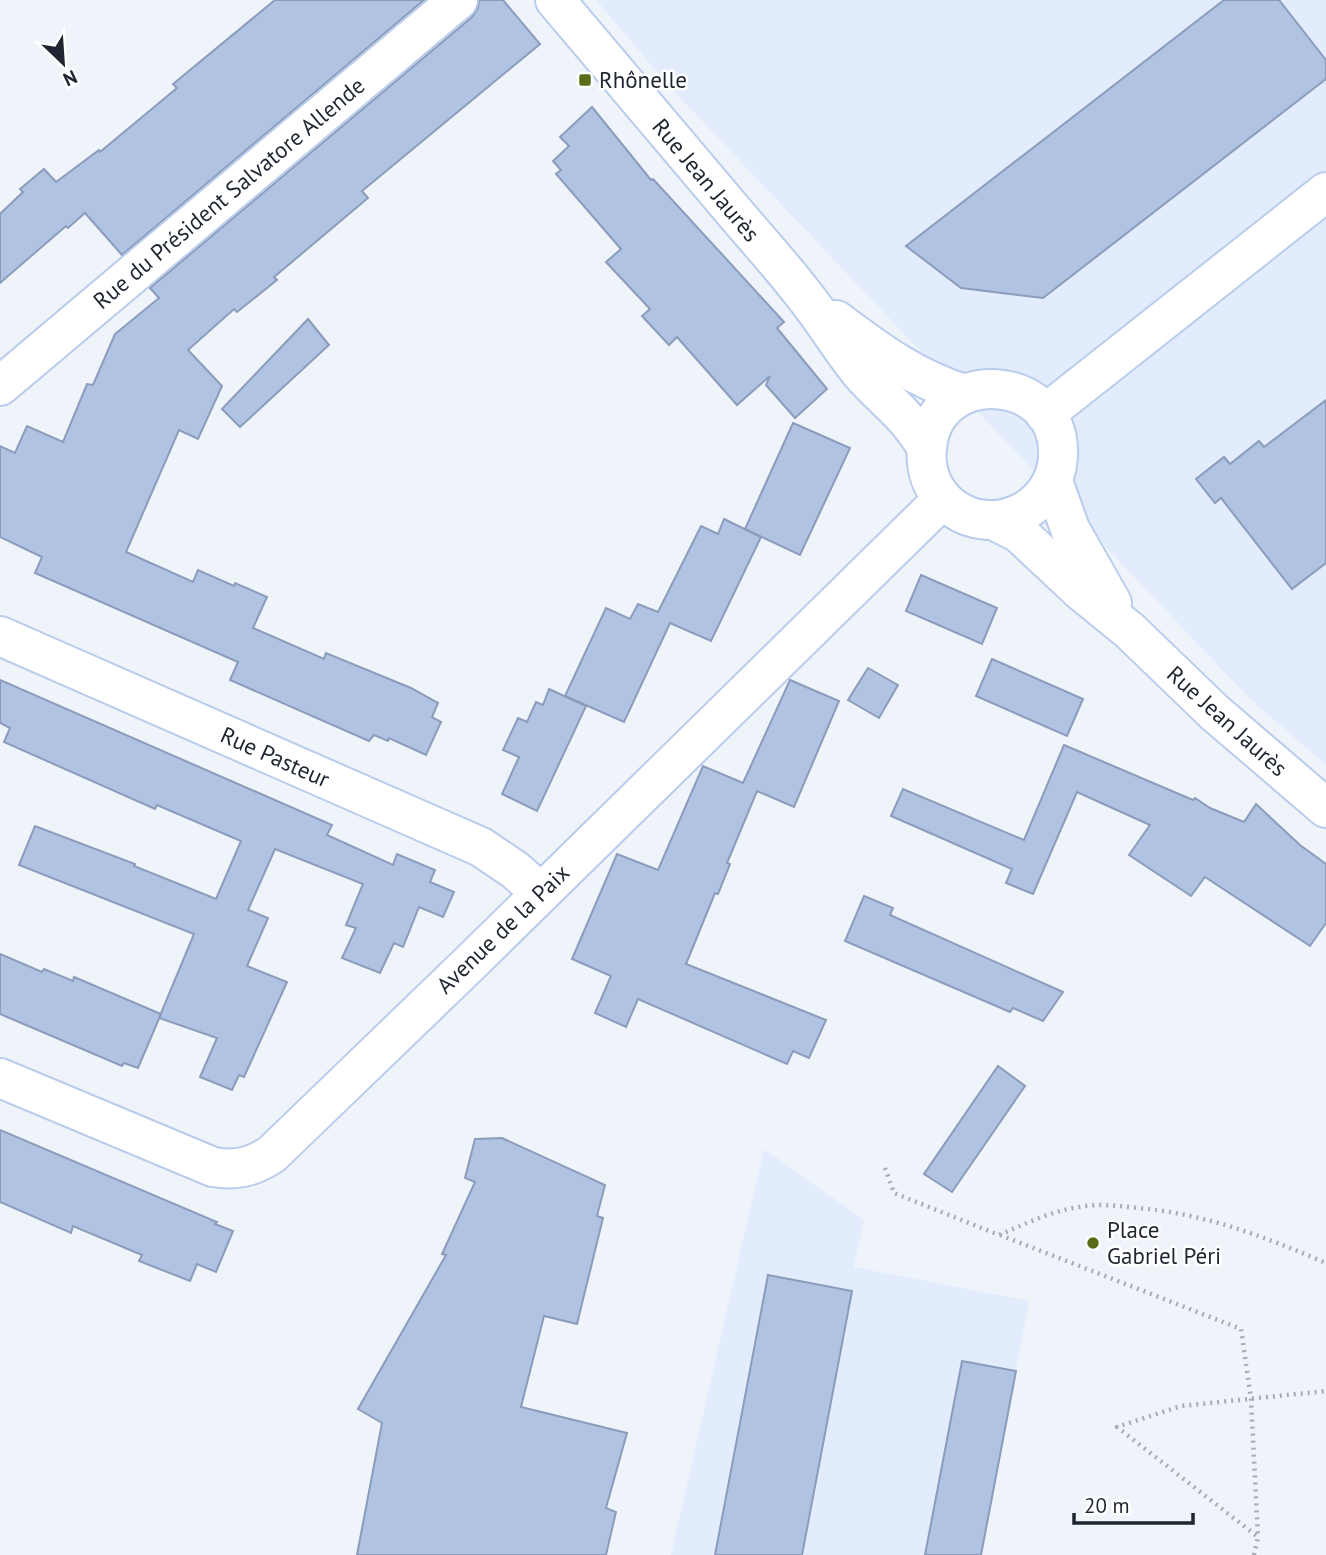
<svg xmlns="http://www.w3.org/2000/svg" width="1326" height="1555" font-family="'PT Sans',sans-serif">
  <style>
    .built { fill: #e2ecfc }
    .building { fill: #b0c3e3; stroke: #8b9cbb; stroke-width: 2 }
    .lines { fill: none; stroke-linecap: round; stroke-linejoin: round }
    .street-casing { stroke: #b9ccec; stroke-width: 42 }
    .secondary-casing { stroke: #b9ccec; stroke-width: 42 }
    .path { stroke: #a6abb4; stroke-width: 4.5; stroke-dasharray: 2 5; stroke-linecap: butt }
    .street { stroke: #fff; stroke-width: 38 }
    .secondary { stroke: #fff; stroke-width: 38 }
    .poi-dot { fill: #5a6c19; stroke: #fff; stroke-width: 2.5 }
    .labels { text-anchor: middle; stroke-width: 5; stroke-linejoin: round; paint-order: stroke }
    .poi-label { font-size: 23px; fill: #1f2632; stroke: #fff; text-anchor: start }
    .street-label { font-size: 23px; fill: #1f2632; stroke: #fff }
  </style>
  <rect width="100%" height="100%" fill="#eff3fa"/>
  <g class="built">
    <path d="M596 0H1326V765L1249 698 670 87Z"/>
    <path d="M764 1149 864 1220 854 1267 1029 1301 981 1555H671Z"/>
  </g>
  <g class="building">
    <path d="M275 0H424L122 255 85 213 68 228 66 226 0 283V214L23 192 20 189 44 169 56 182 99 150 100 152 177 88 173 84Z"/>
    <path d="M479 0H503L540 44 362 191 368 198 274 277 277 280 237 312 234 309 188 350 222 386 198 439 179 430 126 552 193 582 198 570 234 586 235 583 267 597 253 628 324 659 326 653 411 688 438 703 432 717 441 722 426 755 389 738 388 741 374 735 369 741 230 680 238 662 35 573 42 557 0 537V446L15 453 27 426 63 442 87 384 93 385 115 334 159 298 150 288 472 17 478 8Z"/>
    <path d="M1224 0H1279L1326 60V79L1043 298 961 288 906 246Z"/>
    <path d="M592 107 651 180 653 179 784 322 777 328 827 389 795 418 766 385 770 376 737 405 677 337 669 345 642 316 650 309 606 262 621 249 556 174 561 170 553 161 569 146 560 137Z"/>
    <path d="M308 319 329 345 240 427 222 409Z"/>
    <path d="M1326 400V563L1292 589 1221 498 1215 503 1196 479 1224 457 1230 464 1259 441 1264 447Z"/>
    <path d="M793 423 850 448 800 555 745 529Z"/>
    <path d="M724 519 761 537 711 641 670 623 624 722 565 696 606 608 630 619 638 604 658 612 701 526 718 534Z"/>
    <path d="M921 575 997 608 982 644 906 611Z"/>
    <path d="M992 659 1083 699 1067 736 976 696Z"/>
    <path d="M868 668 898 685 879 718 848 700Z"/>
    <path d="M0 680 332 825 327 835 393 865 397 854 435 870 430 882 454 892 443 917 419 907 403 947 394 943 380 973 342 958 356 928 346 925 363 884 275 849 248 910 268 918 247 966 287 982 244 1077 239 1075 232 1090 200 1077 217 1038 159 1018 194 934 19 865 35 826 135 864 134 866 216 899 241 841 157 805 155 809 4 742 10 728 0 723Z"/>
    <path d="M790 680 839 701 794 807 757 791 727 863 730 864 718 894 715 893 686 964 826 1020 809 1058 793 1051 787 1064 638 999 626 1027 595 1013 611 976 572 959 617 854 658 870 703 766 743 783Z"/>
    <path d="M549 689 586 706 537 811 502 794 519 757 503 750 518 718 527 722 536 702 543 705Z"/>
    <path d="M1064 745 1193 800 1195 798 1210 808 1244 822 1256 804 1300 845 1326 864V923L1310 946 1205 877 1191 896 1129 855 1150 825 1077 792 1033 894 1006 883 1012 869 891 816 903 789 1024 840Z"/>
    <path d="M864 896 893 908 890 915 1063 992 1043 1021 1013 1008 1010 1012 845 941Z"/>
    <path d="M0 954 42 972 44 969 73 981 74 977 161 1014 138 1068 124 1063 122 1066 0 1014Z"/>
    <path d="M998 1066 1025 1086 952 1192 924 1174Z"/>
    <path d="M0 1130 217 1222 215 1224 233 1231 216 1272 197 1264 190 1281 139 1261 142 1255 73 1226 71 1233 0 1202Z"/>
    <path d="M502 1138 605 1185 597 1216 603 1218 577 1324 544 1316 521 1407 627 1433 606 1508 616 1512 606 1555H357L382 1423 358 1409 446 1255 442 1254 475 1182 465 1178 475 1139Z"/>
    <path d="M768 1275 852 1291 802 1555H715Z"/>
    <path d="M962 1361 1016 1371 981 1555H925Z"/>
  </g>
  <g class="lines">
    <g class="street-casing">
      <g id="street">
        <path d="M0 386 458 0"/>
        <path d="M1045 414 1326 192"/>
        <path d="M0 636 481 847 515 870 541 893"/>
        <path d="M0 1078 213 1167C236 1171 253 1167 272 1154L468 965 943 499"/>
      </g>
    </g>
    <g class="secondary-casing">
      <g id="secondary">
        <path d="M555 0C610 65 664 129 719 194 747 228 777 260 804 295 824 320 840 347 860 372 876 391 896 406 911 425 916 432 923 440 926 448 927 452 926 458 927 463 929 481 938 497 953 508 995 538 1055 509 1058 457 1063 372 933 364 927 449"/>
        <path d="M836 320C876 350 916 380 965 394"/>
        <path d="M1053 481 1070 529 1112 603"/>
        <path d="M995 521 1019 533 1081 591 1130 631 1214 712 1326 808"/>
      </g>
    </g>
    <g class="path">
      <path d="M885 1168 894 1193 999 1235C1025 1224 1051 1211 1079 1207 1099 1203 1118 1206 1138 1208 1206 1214 1263 1236 1326 1263"/>
      <path d="M1000 1235 1241 1329 1251 1399 1258 1537"/>
      <path d="M1254 1555 1258 1537 1117 1427 1181 1406 1326 1391"/>
    </g>
    <use href="#street" class="street"/>
    <use href="#secondary" class="secondary"/>
  </g>
  <g class="poi-dot">
    <rect x="578" y="73" width="14" height="14" rx="3.5"/>
    <circle cx="1093" cy="1243" r="7"/>
  </g>
  <g class="labels">
    <g class="poi-label">
      <text x="599" y="88">Rhônelle</text>
      <text x="1107" y="1238">Place<tspan x="1107" dy="26">Gabriel Péri</tspan></text>
    </g>
    <g class="street-label">
      <text transform="translate(706 180) rotate(50)" y="8">Rue Jean Jaurès</text>
      <text transform="translate(229 193) rotate(-40)" y="8">Rue du Président Salvatore Allende</text>
      <text transform="translate(1227 721) rotate(42)" y="8">Rue Jean Jaurès</text>
      <text transform="translate(275 757) rotate(24)" y="8">Rue Pasteur</text>
      <text transform="translate(503 929) rotate(-44)" y="8">Avenue de la Paix</text>
    </g>
  </g>
  <g transform="translate(63 63) rotate(155)" stroke="#ffffff" stroke-width="5" paint-order="stroke">
  <path d="M0-5L12 26L0 18L-12 26Z" fill="#1f2632"/>
  <text y="-10" font-size="19" font-weight="bold" text-anchor="middle" fill="#1f2632">N</text>
  </g>
  <path d="M1074 1513v10h119v-10" fill="none" stroke="#1f2632" stroke-width="3.5"/>
  <text x="1084" y="1513" font-size="21" fill="#1f2632" stroke="#ffffff" stroke-width="5" paint-order="stroke">20 m</text>
</svg>
